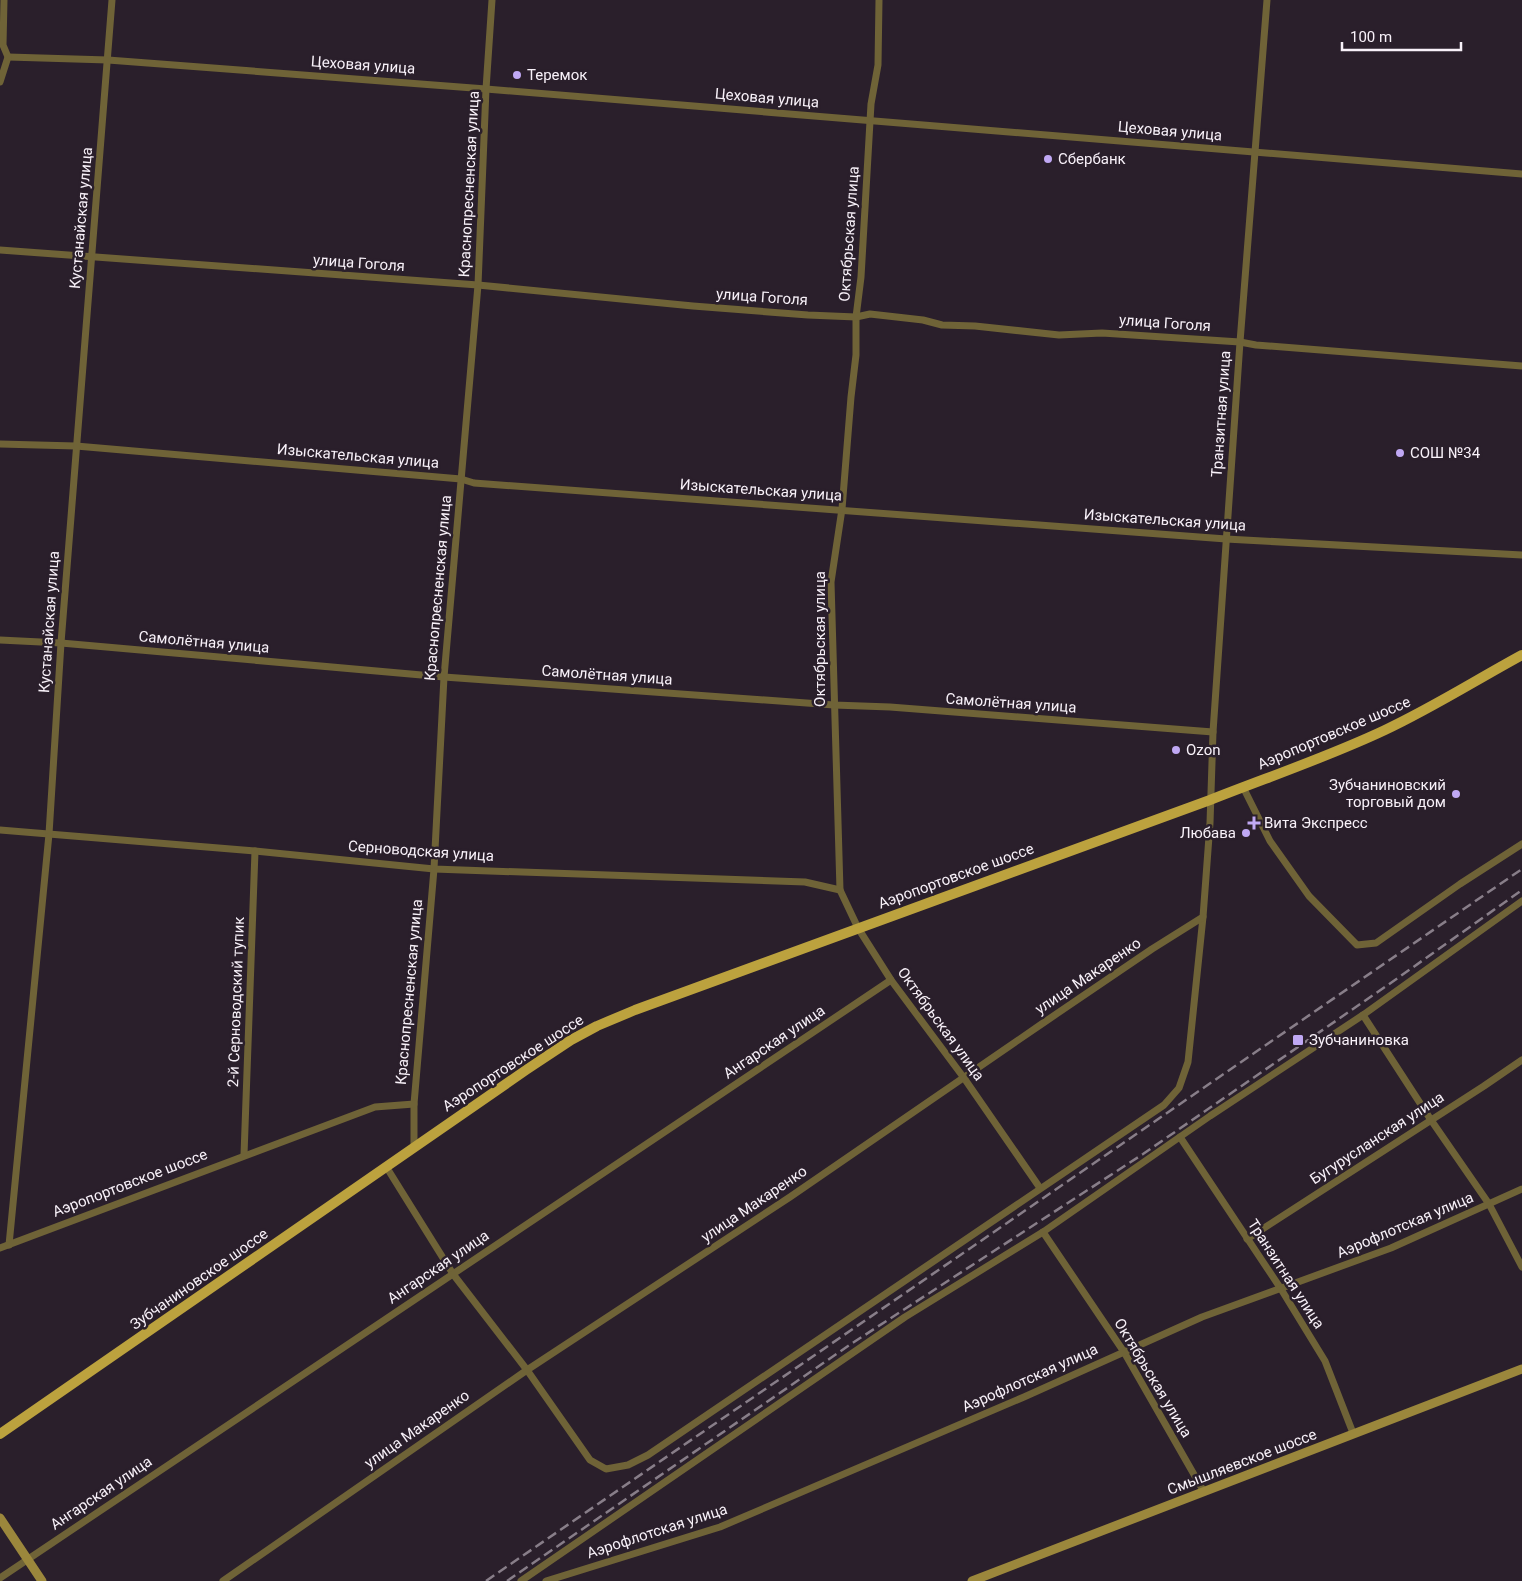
<svg xmlns="http://www.w3.org/2000/svg" width="1522" height="1581" font-family="Roboto,sans-serif">
  <style>
    .lines { fill: none; stroke-linecap: round; stroke-linejoin: round }
    .street { stroke: #6f6337; stroke-width: 7 }
    .secondary { stroke: #9b873c; stroke-width: 9 }
    .primary { stroke: #bca23e; stroke-width: 10 }
    .rail { stroke: #887e89; stroke-width: 2.5; stroke-dasharray: 10 5; stroke-linecap: butt }
    .poi-dot { fill: #c0a8f4; stroke: #2a1f2b; stroke-width: 2 }
    .labels { text-anchor: middle; stroke-width: 5; stroke-linejoin: round; paint-order: stroke }
    .street-label { font-size: 15px; fill: #f8f1f9; stroke: #2a1f2b }
    .poi-label { font-size: 15px; fill: #f8f1f9; stroke: #2a1f2b; text-anchor: start }
  </style>
  <rect width="100%" height="100%" fill="#2a1f2b"/>
  <g class="lines">
    <g class="street">
      <path d="M879 0 878 65 871 104 861 277 856 317V355L851 397 842 509 831 582 840 890 858 928 891 980 964 1078 1040 1188"/>
      <path d="M8 57 108 60 486 89 1522 174"/>
      <path d="M0 82 8 57 3 45 4 0"/>
      <path d="M0 250 478 285 693 306 808 315 856 317 870 314 923 320 942 325 975 326 1059 335 1102 333 1240 342 1256 345 1522 366"/>
      <path d="M0 444 76 446 461 479 474 483 1226 539 1522 555"/>
      <path d="M0 640 61 643 444 677 834 705 890 707 1213 732"/>
      <path d="M1243 787 1270 841 1309 896 1357 945 1376 943 1460 884 1522 844"/>
      <path d="M0 830 255 851 434 869 805 882 840 890"/>
      <path d="M1363 1015 1431 1120 1489 1204 1522 1267"/>
      <path d="M1180 1137 1281 1289 1325 1361 1353 1433"/>
      <path d="M414 1148V1104L434 869 444 677 478 285 486 89 492 0"/>
      <path d="M244 1155 255 851"/>
      <path d="M387 1168 453 1274 527 1370 590 1460 606 1469 628 1465 648 1455 1164 1105 1179 1088 1188 1062 1203 917"/>
      <path d="M1043 1232 1124 1352 1204 1492"/>
      <path d="M1247 1239 1484 1086 1522 1060"/>
      <path d="M9 1245 49 834 61 643 112 0"/>
      <path d="M0 1248 375 1107 414 1104"/>
      <path d="M0 1578 891 980"/>
      <path d="M223 1581 527 1370 790 1197 1046 1021 1152 949 1203 917 1210 823 1213 732 1240 342 1267 0"/>
      <path d="M521 1581 905 1317 1043 1232 1210 1116 1363 1015 1522 901"/>
      <path d="M546 1581 720 1527 1024 1397 1202 1317 1391 1248 1522 1189"/>
    </g>
    <g class="secondary">
      <path d="M0 1518 42 1581"/>
      <path d="M972 1581 1522 1369"/>
    </g>
    <path class="primary" d="M0 1434 526 1070 571 1040 597 1026 635 1010 1210 800C1268 777 1328 757 1385 730 1432 708 1476 680 1522 655"/>
    <g class="rail">
      <path d="M486 1581 1522 869"/>
      <path d="M507 1581 851 1344 1143 1154 1395 980 1522 890"/>
    </g>
  </g>
  <g class="poi-dot">
    <circle cx="517" cy="75" r="5"/>
    <circle cx="1048" cy="159" r="5"/>
    <circle cx="1400" cy="453" r="5"/>
    <circle cx="1176" cy="750" r="5"/>
    <circle cx="1456" cy="794" r="5"/>
    <path d="M1251.5 815.5h5v5h5v5h-5v5h-5v-5h-5v-5h5z"/>
    <circle cx="1246" cy="833" r="5"/>
    <rect x="1292" y="1034" width="12" height="12" rx="2.5"/>
  </g>
  <g class="labels">
    <g class="street-label">
      <text transform="translate(363 65) rotate(4)" y="5">Цеховая улица</text>
      <text transform="translate(767 98) rotate(5)" y="5">Цеховая улица</text>
      <text transform="translate(1170 131) rotate(5)" y="5">Цеховая улица</text>
      <text transform="translate(469 184) rotate(-87)" y="5">Краснопресненская улица</text>
      <text transform="translate(81 218) rotate(-85)" y="5">Кустанайская улица</text>
      <text transform="translate(849 234) rotate(-86)" y="5">Октябрьская улица</text>
      <text transform="translate(359 263) rotate(4)" y="5">улица Гоголя</text>
      <text transform="translate(762 297) rotate(4)" y="5">улица Гоголя</text>
      <text transform="translate(1165 323) rotate(4)" y="5">улица Гоголя</text>
      <text transform="translate(1221 414) rotate(-86)" y="5">Транзитная улица</text>
      <text transform="translate(358 456) rotate(5)" y="5">Изыскательская улица</text>
      <text transform="translate(761 490) rotate(4)" y="5">Изыскательская улица</text>
      <text transform="translate(1165 520) rotate(4)" y="5">Изыскательская улица</text>
      <text transform="translate(438 588) rotate(-85)" y="5">Краснопресненская улица</text>
      <text transform="translate(49 622) rotate(-86)" y="5">Кустанайская улица</text>
      <text transform="translate(820 639) rotate(-90)" y="5">Октябрьская улица</text>
      <text transform="translate(204 642) rotate(5)" y="5">Самолётная улица</text>
      <text transform="translate(607 675) rotate(4)" y="5">Самолётная улица</text>
      <text transform="translate(1011 703) rotate(4)" y="5">Самолётная улица</text>
      <text transform="translate(1334 733) rotate(-23)" y="5">Аэропортовское шоссе</text>
      <text transform="translate(421 851) rotate(4)" y="5">Серноводская улица</text>
      <text transform="translate(956 876) rotate(-20)" y="5">Аэропортовское шоссе</text>
      <text transform="translate(1088 976) rotate(-34)" y="5">улица Макаренко</text>
      <text transform="translate(409 992) rotate(-85)" y="5">Краснопресненская улица</text>
      <text transform="translate(236 1002) rotate(-88)" y="5">2-й Серноводский тупик</text>
      <text transform="translate(941 1024) rotate(54)" y="5">Октябрьская улица</text>
      <text transform="translate(774 1042) rotate(-34)" y="5">Ангарская улица</text>
      <text transform="translate(513 1063) rotate(-33)" y="5">Аэропортовское шоссе</text>
      <text transform="translate(1377 1138) rotate(-33)" y="5">Бугурусланская улица</text>
      <text transform="translate(130 1183) rotate(-21)" y="5">Аэропортовское шоссе</text>
      <text transform="translate(754 1204) rotate(-34)" y="5">улица Макаренко</text>
      <text transform="translate(1405 1225) rotate(-23)" y="5">Аэрофлотская улица</text>
      <text transform="translate(438 1267) rotate(-34)" y="5">Ангарская улица</text>
      <text transform="translate(1286 1274) rotate(57)" y="5">Транзитная улица</text>
      <text transform="translate(199 1279) rotate(-35)" y="5">Зубчаниновское шоссе</text>
      <text transform="translate(1030 1378) rotate(-24)" y="5">Аэрофлотская улица</text>
      <text transform="translate(1153 1378) rotate(59)" y="5">Октябрьская улица</text>
      <text transform="translate(417 1429) rotate(-35)" y="5">улица Макаренко</text>
      <text transform="translate(1242 1462) rotate(-21)" y="5">Смышляевское шоссе</text>
      <text transform="translate(101 1493) rotate(-34)" y="5">Ангарская улица</text>
      <text transform="translate(657 1531) rotate(-18)" y="5">Аэрофлотская улица</text>
    </g>
    <g class="poi-label">
      <text x="527" y="80">Теремок</text>
      <text x="1058" y="164">Сбербанк</text>
      <text x="1410" y="458">СОШ №34</text>
      <text x="1186" y="755">Ozon</text>
      <text x="1446" y="790" text-anchor="end">Зубчаниновский<tspan x="1446" dy="17">торговый дом</tspan></text>
      <text x="1264" y="828">Вита Экспресс</text>
      <text x="1236" y="838" text-anchor="end">Любава</text>
      <text x="1309" y="1045">Зубчаниновка</text>
    </g>
  </g>
  <path d="M1342 42v8h119v-8" fill="none" stroke="#f8f1f9" stroke-width="2.5"/>
  <text x="1350" y="42" font-size="15" fill="#f8f1f9" stroke="#2a1f2b" stroke-width="4" paint-order="stroke">100 m</text>
</svg>
